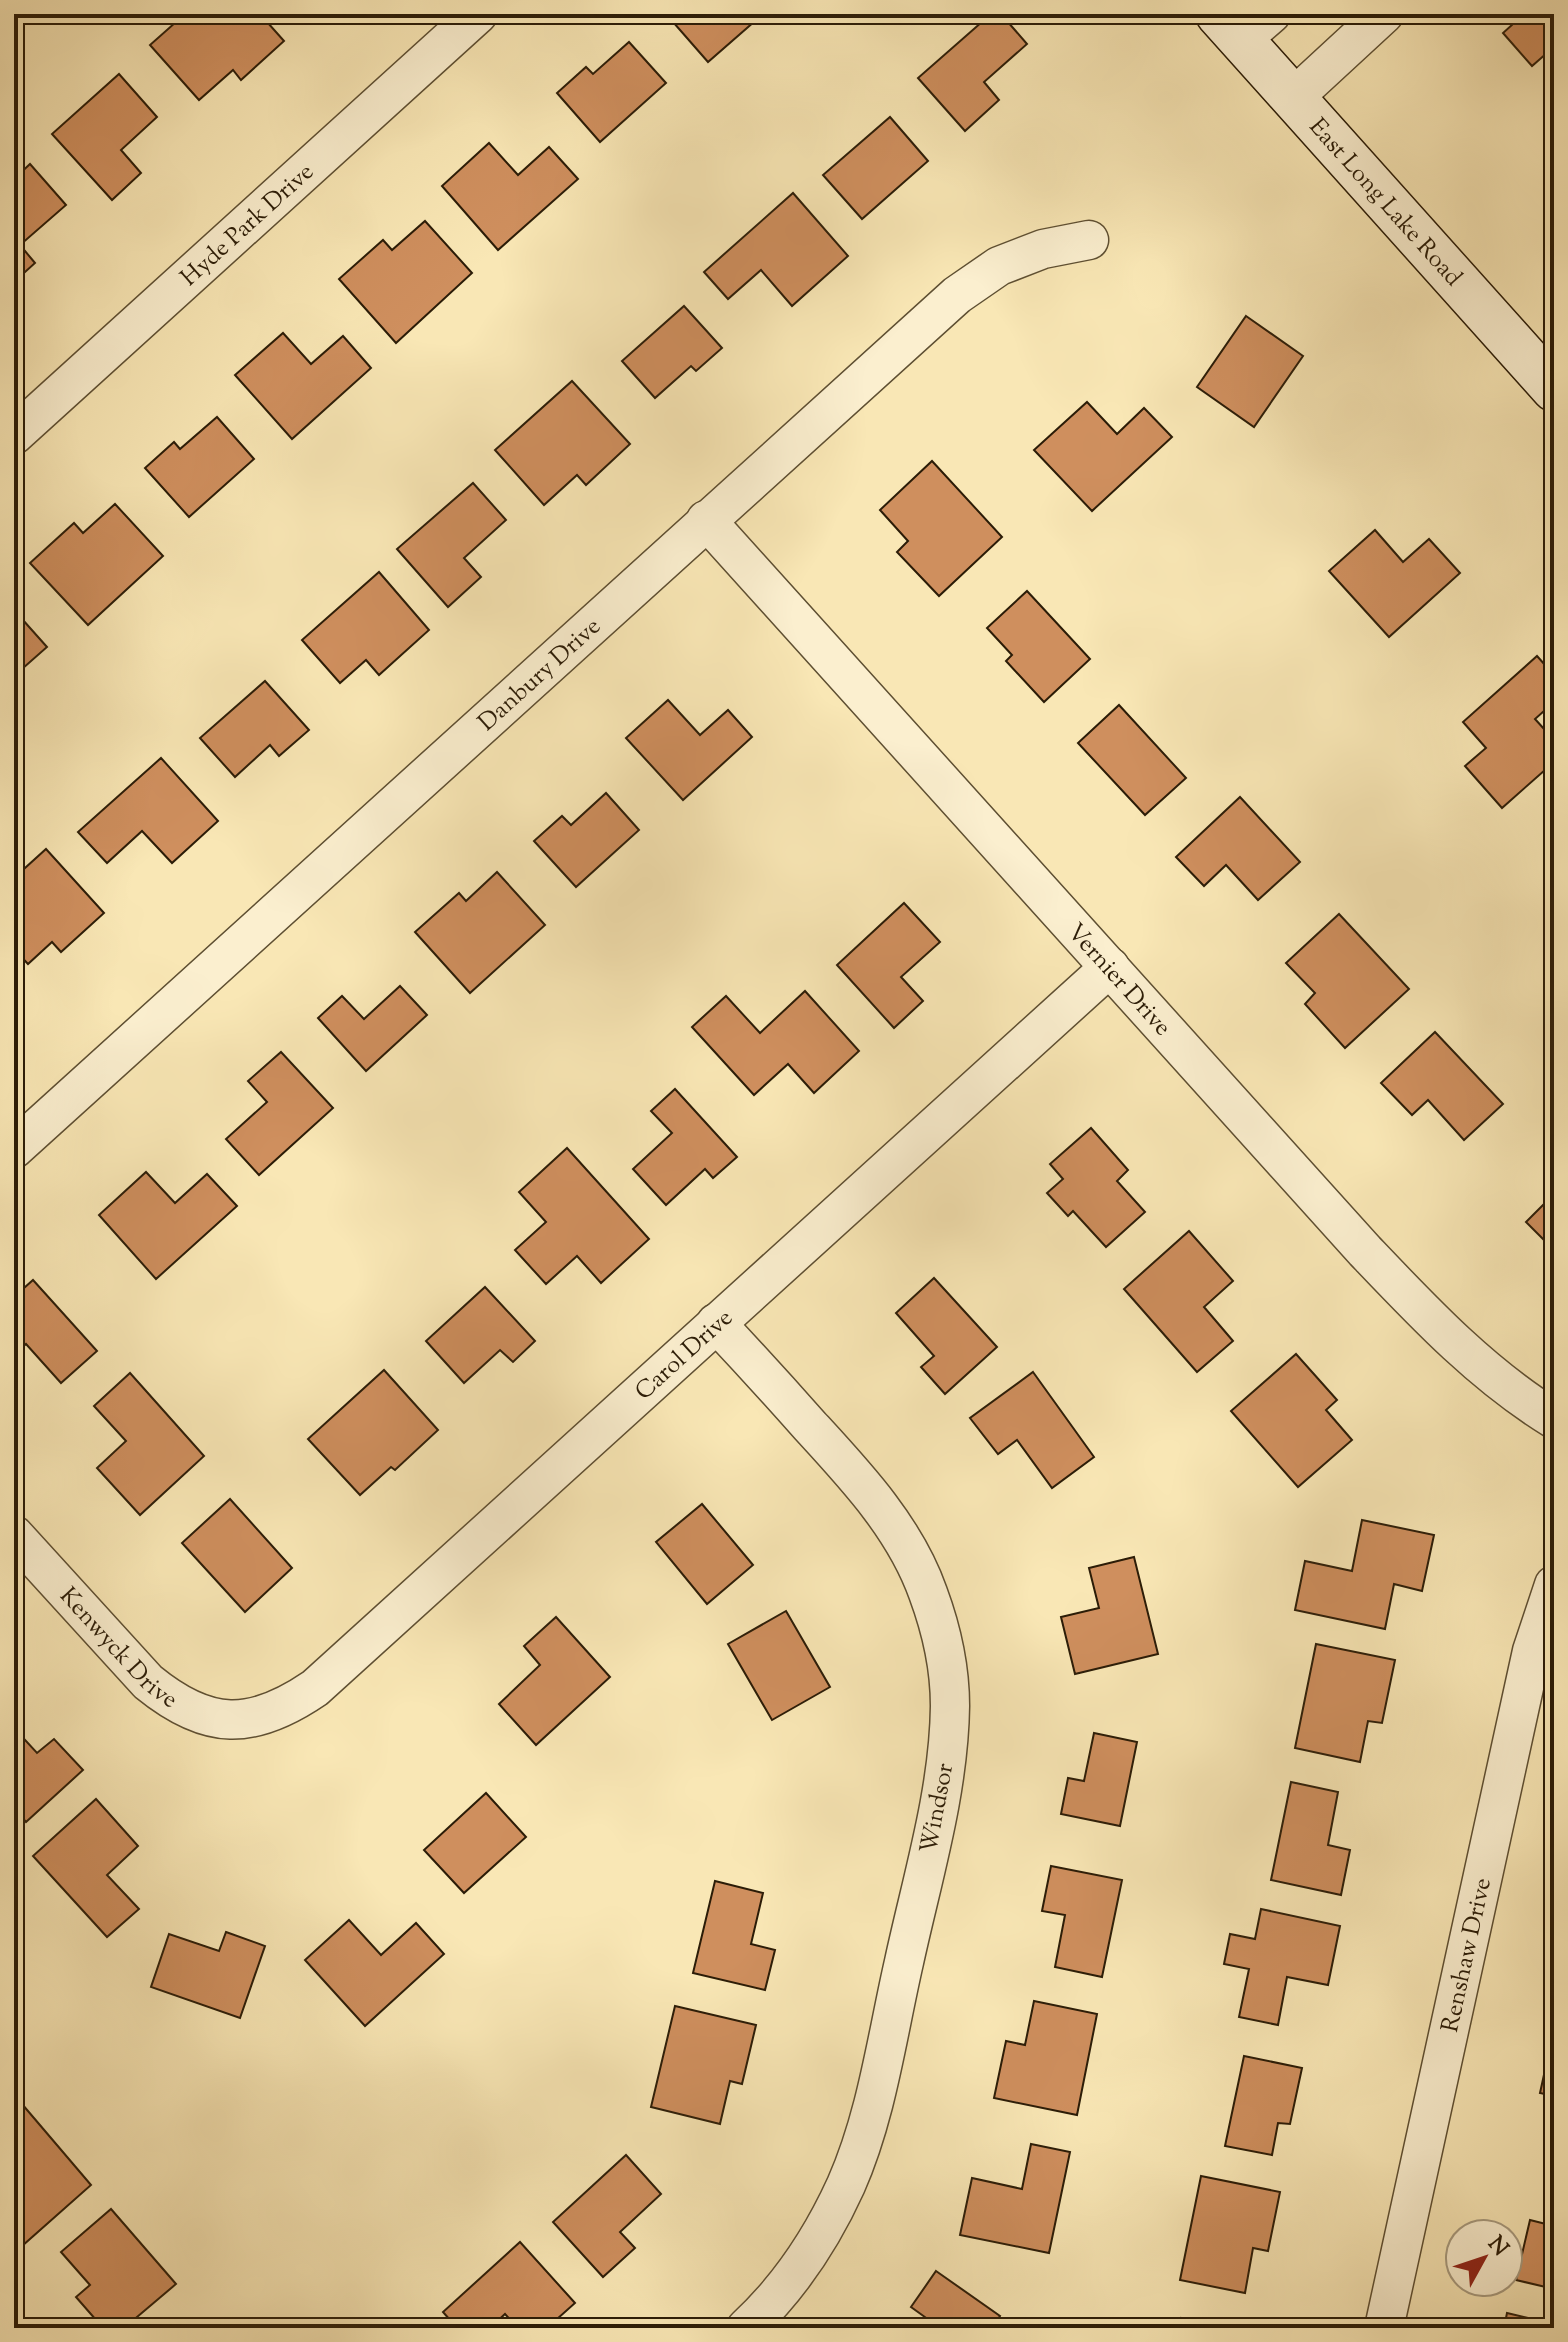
<svg xmlns="http://www.w3.org/2000/svg" width="1568" height="2342" font-family="'Sorts Mill Goudy',serif">
  <style>
    .building { fill: #cf8f5e; stroke: #2b1c07; stroke-width: 2 }
    .lines { fill: none; stroke-linecap: round; stroke-linejoin: round }
    .minor-casing { stroke: #5e4f32; stroke-width: 41 }
    .secondary-casing { stroke: #2b1c07; stroke-width: 47 }
    .minor { stroke: #fbefcf; stroke-width: 38 }
    .secondary { stroke: #fbefcf; stroke-width: 44 }
    .labels { text-anchor: middle; stroke-width: 8; stroke-linejoin: round; paint-order: stroke }
    .street-label { font-size: 24px; fill: #2b1c07; stroke: #fbefcf }
  </style>
  <rect width="100%" height="100%" fill="#f9e7b5"/>
  <filter id="stains"><feTurbulence type="fractalNoise" baseFrequency=".0025" numOctaves="4"/><feColorMatrix values="0 0 0 0 .2 0 0 0 0 .09 0 0 0 0 .02 0 0 0 .5 -.17"/></filter>
  <radialGradient id="worn" r=".72"><stop offset=".6" stop-color="#630" stop-opacity="0"/><stop offset="1" stop-color="#630" stop-opacity=".3"/></radialGradient>
  <g class="building">
    <path d="M185 14H260L284 41 241 80 233 70 199 100 150 45Z"/>
    <path d="M666 14H763L708 62Z"/>
    <path d="M991 14H1001L1027 44 984 82 999 100 965 131 918 78Z"/>
    <path d="M1524 14H1554V58L1548 52 1532 66 1503 33Z"/>
    <path d="M629 42 666 83 600 142 557 93 586 67 593 74Z"/>
    <path d="M119 74 157 117 121 150 141 173 112 200 52 134Z"/>
    <path d="M890 117 928 161 862 219 823 175Z"/>
    <path d="M489 143 518 175 549 147 578 179 498 250 442 186Z"/>
    <path d="M30 164 66 205 20 245 35 263 14 282V179Z"/>
    <path d="M793 193 848 256 792 306 761 270 728 299 704 272Z"/>
    <path d="M425 221 472 273 396 343 339 279 383 240 392 250Z"/>
    <path d="M684 306 722 348 696 371 691 366 655 398 622 361Z"/>
    <path d="M1246 316 1303 356 1254 427 1197 387Z"/>
    <path d="M283 333 311 364 343 336 371 368 292 439 235 375Z"/>
    <path d="M572 381 630 444 586 485 577 475 544 505 495 450Z"/>
    <path d="M1087 402 1117 434 1144 408 1172 437 1092 511 1034 450Z"/>
    <path d="M217 417 254 459 189 517 145 468 174 442 180 449Z"/>
    <path d="M932 461 1002 537 939 596 897 552 908 541 880 510Z"/>
    <path d="M473 483 506 520 464 558 481 577 448 607 397 549Z"/>
    <path d="M115 504 163 556 88 625 30 563 74 523 83 533Z"/>
    <path d="M1375 530 1403 562 1429 539 1460 573 1389 637 1329 571Z"/>
    <path d="M379 572 429 630 379 675 366 660 340 683 302 640Z"/>
    <path d="M1027 591 1090 659 1044 702 1006 661 1012 655 987 628Z"/>
    <path d="M14 610 47 647 14 676Z"/>
    <path d="M1537 656 1554 675V702L1535 719 1554 740V762L1502 808 1465 766 1486 748 1463 722Z"/>
    <path d="M265 681 309 730 279 756 270 745 235 777 200 738Z"/>
    <path d="M668 700 700 735 728 710 752 737 683 800 626 738Z"/>
    <path d="M1119 705 1186 778 1145 815 1078 743Z"/>
    <path d="M161 758 218 821 172 863 142 831 107 863 78 832Z"/>
    <path d="M606 793 639 830 576 887 534 841 562 816 571 825Z"/>
    <path d="M1240 797 1300 862 1258 900 1226 865 1204 886 1176 857Z"/>
    <path d="M46 849 104 913 61 952 52 942 28 964 14 949V878Z"/>
    <path d="M497 872 545 925 470 993 415 932 459 893 466 901Z"/>
    <path d="M904 903 940 942 901 977 923 1001 894 1028 837 965Z"/>
    <path d="M1339 914 1409 989 1345 1048 1305 1004 1315 993 1286 963Z"/>
    <path d="M400 986 427 1015 366 1071 318 1018 342 996 364 1019Z"/>
    <path d="M805 991 859 1051 814 1093 788 1064 754 1095 692 1027 726 996 760 1033Z"/>
    <path d="M1435 1032 1503 1104 1464 1140 1428 1100 1412 1115 1381 1083Z"/>
    <path d="M281 1052 333 1108 259 1175 226 1139 267 1102 248 1081Z"/>
    <path d="M675 1089 737 1157 713 1178 705 1169 666 1205 633 1169 672 1133 651 1111Z"/>
    <path d="M1091 1128 1128 1170 1117 1181 1145 1212 1106 1247 1073 1211 1068 1216 1047 1193 1063 1179 1050 1164Z"/>
    <path d="M567 1148 649 1239 601 1283 577 1256 546 1284 515 1250 546 1222 519 1192Z"/>
    <path d="M146 1172 175 1203 207 1174 237 1206 156 1279 99 1215Z"/>
    <path d="M1554 1194V1248L1553 1249 1526 1222Z"/>
    <path d="M1189 1231 1233 1281 1204 1307 1233 1341 1197 1372 1124 1289Z"/>
    <path d="M934 1278 997 1347 945 1394 921 1367 934 1356 896 1313Z"/>
    <path d="M33 1280 97 1351 61 1383 26 1344 14 1355V1297Z"/>
    <path d="M485 1287 535 1341 513 1362 500 1350 464 1383 426 1341Z"/>
    <path d="M1296 1354 1337 1400 1326 1410 1352 1440 1298 1487 1231 1411Z"/>
    <path d="M384 1370 438 1430 395 1470 391 1467 360 1495 308 1439Z"/>
    <path d="M1033 1372 1094 1457 1052 1488 1017 1440 998 1454 970 1418Z"/>
    <path d="M130 1373 204 1456 140 1515 97 1468 126 1441 94 1406Z"/>
    <path d="M230 1499 292 1568 245 1612 182 1543Z"/>
    <path d="M702 1504 753 1565 707 1604 656 1542Z"/>
    <path d="M1362 1520 1434 1535 1422 1591 1394 1584 1385 1629 1295 1610 1305 1561 1352 1571Z"/>
    <path d="M1134 1557 1158 1654 1075 1674 1061 1617 1099 1608 1089 1568Z"/>
    <path d="M786 1611 830 1687 772 1720 728 1644Z"/>
    <path d="M556 1617 610 1677 536 1745 499 1704 540 1665 524 1646Z"/>
    <path d="M1316 1644 1395 1660 1382 1723 1368 1721 1360 1762 1295 1748Z"/>
    <path d="M14 1728 37 1753 54 1739 83 1770 26 1822 14 1808Z"/>
    <path d="M1094 1733 1137 1742 1120 1826 1061 1814 1068 1778 1084 1781Z"/>
    <path d="M1291 1782 1338 1792 1328 1845 1350 1850 1341 1895 1271 1880Z"/>
    <path d="M486 1793 526 1837 464 1893 424 1850Z"/>
    <path d="M96 1799 138 1846 107 1875 139 1909 107 1937 33 1856Z"/>
    <path d="M1051 1866 1122 1880 1102 1977 1055 1967 1065 1915 1042 1911Z"/>
    <path d="M715 1881 763 1893 751 1944 775 1950 765 1990 693 1973Z"/>
    <path d="M1261 1909 1340 1926 1328 1985 1287 1977 1278 2025 1239 2017 1249 1969 1224 1964 1230 1934 1255 1939Z"/>
    <path d="M349 1920 381 1955 416 1923 444 1954 365 2026 305 1960Z"/>
    <path d="M226 1932 265 1946 240 2018 151 1987 169 1934 219 1951Z"/>
    <path d="M1034 2001 1097 2014 1077 2115 994 2098 1006 2041 1025 2045Z"/>
    <path d="M675 2006 756 2025 742 2084 730 2081 720 2124 651 2107Z"/>
    <path d="M1552 2038 1554 2039V2096L1540 2093Z"/>
    <path d="M1244 2056 1302 2068 1290 2124 1278 2123 1272 2155 1225 2146Z"/>
    <path d="M22 2104 91 2185 22 2246 14 2237V2168L16 2166 14 2163V2111Z"/>
    <path d="M1031 2144 1070 2152 1049 2253 960 2235 972 2178 1022 2189Z"/>
    <path d="M626 2155 661 2194 620 2232 635 2248 603 2277 553 2222Z"/>
    <path d="M1201 2176 1280 2192 1268 2251 1253 2248 1245 2293 1180 2280Z"/>
    <path d="M111 2209 176 2284 124 2328H103L76 2297 90 2285 61 2252Z"/>
    <path d="M1530 2220 1554 2226V2289L1516 2280Z"/>
    <path d="M520 2242 575 2303 547 2328H518L505 2314 490 2328H457L443 2312Z"/>
    <path d="M936 2271 1000 2316 992 2328H933L936 2325 911 2307Z"/>
    <path d="M1507 2313 1554 2324V2328H1504Z"/>
    <path d="M1181 2318 1201 2328H1176Z"/>
  </g>
  <g class="lines">
    <g class="minor-casing">
      <g id="minor">
        <path d="M1241 40 1271 14"/>
        <path d="M1293 98 1384 14"/>
        <path id="s1" d="M14 435 478 14"/>
        <path id="s2" d="M706 520 1365 1251C1423 1312 1482 1375 1554 1419"/>
        <path id="s3" d="M14 1149 957 295 999 266 1043 249 1089 240"/>
        <path d="M716 1323C748 1357 779 1391 810 1426 856 1476 905 1528 928 1593 941 1628 950 1668 950 1706 949 1792 922 1879 904 1962 887 2036 877 2115 846 2185 821 2240 790 2287 746 2328"/>
        <path id="s4" d="M14 1535 148 1682C208 1731 252 1731 315 1688L1110 967"/>
        <path id="s5" d="M1384 2328 1532 1651 1554 1585"/>
      </g>
    </g>
    <g class="secondary-casing">
      <g id="secondary">
        <path id="s6" d="M1218 14 1554 389"/>
      </g>
    </g>
    <use href="#minor" class="minor"/>
    <use href="#secondary" class="secondary"/>
  </g>
  <g class="labels">
    <g class="street-label">
      <text dy="8" stroke="none"><textPath href="#s6" startOffset="252">East Long Lake Road</textPath></text>
      <text dy="8" stroke="none"><textPath href="#s1" startOffset="314">Hyde Park Drive</textPath></text>
      <text dy="8" stroke="none"><textPath href="#s3" startOffset="708">Danbury Drive</textPath></text>
      <text dy="8" stroke="none"><textPath href="#s2" startOffset="618">Vernier Drive</textPath></text>
      <text dy="8" stroke="none"><textPath href="#s4" startOffset="880">Carol Drive</textPath></text>
      <text dy="8" stroke="none"><textPath href="#s4" startOffset="154">Kenwyck Drive</textPath></text>
      <text transform="translate(936 1808) rotate(-79)" y="8">Windsor</text>
      <text dy="8" stroke="none"><textPath href="#s5" startOffset="382">Renshaw Drive</textPath></text>
    </g>
  </g>
  <rect width="1568" height="2342" fill="none" stroke="#f9e7b5" stroke-width="48"/>
  <rect x="16" y="16" width="1536" height="2310" fill="none" stroke="#2b1c07" stroke-width="4"/>
  <rect x="24" y="24" width="1520" height="2294" fill="none" stroke="#2b1c07" stroke-width="2"/>
  <g transform="translate(1484 2258) rotate(50)"><circle r="38" fill="#fbefcf" stroke="#a89b7f" stroke-width="2"/>
  <path d="M0-6L14 30L0 20L-14 30Z" fill="#8f2418"/>
  <text y="-12" font-size="22" font-weight="bold" text-anchor="middle" fill="#2b1c07">N</text>
  </g>
  <rect width="100%" height="100%" filter="url(#stains)"/>
  <rect width="100%" height="100%" fill="url(#worn)"/>
</svg>
